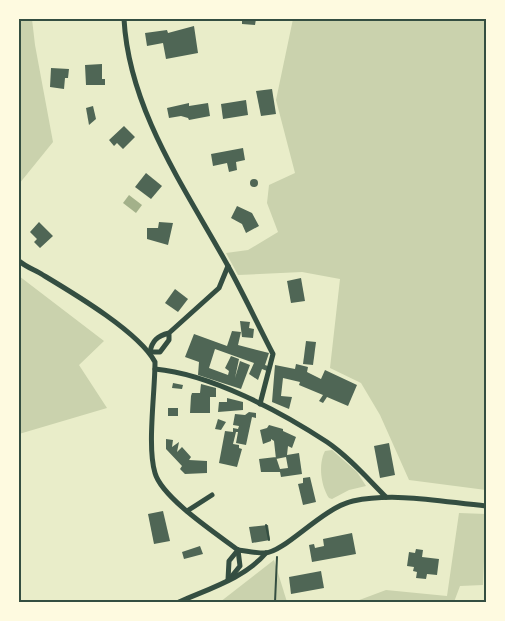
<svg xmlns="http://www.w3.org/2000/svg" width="505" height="621" font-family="Montserrat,sans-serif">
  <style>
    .green { fill: #cad2ad }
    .water { fill: #a3b18a }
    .building { fill: #4f6655 }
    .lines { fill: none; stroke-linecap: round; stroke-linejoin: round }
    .path { stroke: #344e41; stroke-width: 2 }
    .minor { stroke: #344e41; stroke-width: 5 }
    .neatline { fill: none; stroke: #344e41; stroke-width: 2 }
  </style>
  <rect width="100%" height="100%" fill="#e9edc9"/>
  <g class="green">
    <path d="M19 19H32L35 45 53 142 19 184Z"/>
    <path d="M293 19H486V490L409 480 380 415 361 383 330 368 340 279 302 272 238 275 226 253 248 250 278 232 267 203 269 185 295 173 276 100Z"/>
    <path d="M19 276 104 341 79 365 107 408 19 434Z"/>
    <path d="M332 450 357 472 366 486 349 490 332 499 329 498C321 486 318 464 325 451Z"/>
    <path d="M459 513 486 514 483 585 460 586 454 602H354L386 590 447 596Z"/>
    <path d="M274 560 287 602H220Z"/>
  </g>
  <path class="water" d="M129 195 142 205 136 213 123 203Z"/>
  <g class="building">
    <path d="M228 19H256L255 25 242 24V21Z"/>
    <path d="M194 26 198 53 166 59 163 43 147 46 145 33 167 30 168 33Z"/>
    <path d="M102 64V79H105V85H86L85 65Z"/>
    <path d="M51 68 69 69 68 78H65L64 89 50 87Z"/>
    <path d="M272 89 276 114 261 116 256 91Z"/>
    <path d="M246 100 248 115 223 119 221 104Z"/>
    <path d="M189 103V106L208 103 210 116 189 120 188 118 181 116 169 118 167 108Z"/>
    <path d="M93 106 96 119 89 125 86 108Z"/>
    <path d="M124 126 135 137 123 149 117 143 114 146 109 140Z"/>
    <path d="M243 148 245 160 236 162 237 170 229 172 227 163 213 166 211 154Z"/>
    <path d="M146 173 162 186 151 199 135 187Z"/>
    <circle cx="254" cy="183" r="4"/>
    <path d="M237 206 252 213 259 226 246 233 242 224 231 218Z"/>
    <path d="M39 222 53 236 40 248 34 242 37 239 30 232Z"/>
    <path d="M159 222 173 223 168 245 147 239V228H158Z"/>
    <path d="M301 278 305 301 291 303 287 281Z"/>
    <path d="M175 289 188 299 178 312 165 303Z"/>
    <path d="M240 321 250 322 249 328 254 329 253 338 242 337Z"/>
    <path d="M232 331 241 332 238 345 269 353 265 365 268 366 267 371 262 369 258 380 249 374 254 363 215 349 209 368 228 375 229 371 225 368 231 356 239 359 235 378 240 361 250 365 241 389 198 375 199 362 185 357 194 334 227 346Z"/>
    <path d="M306 341 316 342 313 365 303 364Z"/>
    <path d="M296 364 308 367 307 372 321 379 325 370 357 385 348 406 327 397 323 403 319 401 323 395 299 385 300 382 283 378 281 396 292 397 289 409 272 402 275 365 295 369Z"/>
    <path d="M173 383 183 385 182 389 172 388Z"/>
    <path d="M201 384 216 388V397H210V413H190L191 396 192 393H200Z"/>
    <path d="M227 398 243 402V410L218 412 219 402H227Z"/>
    <rect x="168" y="408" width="10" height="8"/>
    <path d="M249 412 256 413V418L252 417 246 445 236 443 238 432H236L233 444 239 445V448L242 449 237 467 219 463 225 431 233 432V428L238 429 239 426 233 425 235 414 245 415Z"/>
    <path d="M218 419 226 422 221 430 215 429Z"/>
    <path d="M269 425 283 429V431L296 437 292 448 288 446 287 455 299 453 302 474 281 477 280 472H261L259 459 276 457 280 469 288 468 286 457 276 459 274 441 271 439V441L263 444 260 430 267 428Z"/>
    <path d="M166 439 173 440 172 447 179 442 177 452 182 447 191 457 189 460 207 461V473L185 474 180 469 182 466 166 449Z"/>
    <path d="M389 443 395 475 380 478 374 446Z"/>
    <path d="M310 477 316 502 303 505 298 484 303 483V478Z"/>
    <path d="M163 511 170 541 154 544 148 514Z"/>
    <path d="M268 525 270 540 252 543 249 527Z"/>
    <path d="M352 533 356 554 312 562 309 545 314 544 315 548 324 546 323 539Z"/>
    <path d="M200 546 203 554 184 559 182 552Z"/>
    <path d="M416 549 423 550 422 557 439 559 437 575 427 574 426 579 416 578 417 572 413 571 414 567 407 566 409 552 415 553Z"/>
    <path d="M321 571 324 588 291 594 289 577Z"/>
  </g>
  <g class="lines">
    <g class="path">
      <path d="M266 525 269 540"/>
      <path d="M275 602 277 557"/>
    </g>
    <g class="minor">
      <path d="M124 19C129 110 185 188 228 266 244 295 258 325 273 354L260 404"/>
      <path d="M19 261C26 267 35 270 43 275 73 293 139 332 155 362 155 393 147 447 155 473 162 498 217 534 238 550"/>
      <path d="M169 333V340L160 352H150C152 341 157 336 169 333L219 288 228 266"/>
      <path d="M155 369C210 374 280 411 327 442 349 457 367 478 386 497"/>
      <path d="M187 511 212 495"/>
      <path d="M238 550C247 551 256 553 265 553 285 552 322 508 353 501 396 492 443 502 486 506"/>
      <path d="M232 576 240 566 238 550"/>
      <path d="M228 580 229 561 238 550"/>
      <path d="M179 602C208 589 245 578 266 553"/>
    </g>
  </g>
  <rect width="505" height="621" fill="none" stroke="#fefae0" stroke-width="40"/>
  <rect x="20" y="20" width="465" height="581" class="neatline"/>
</svg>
